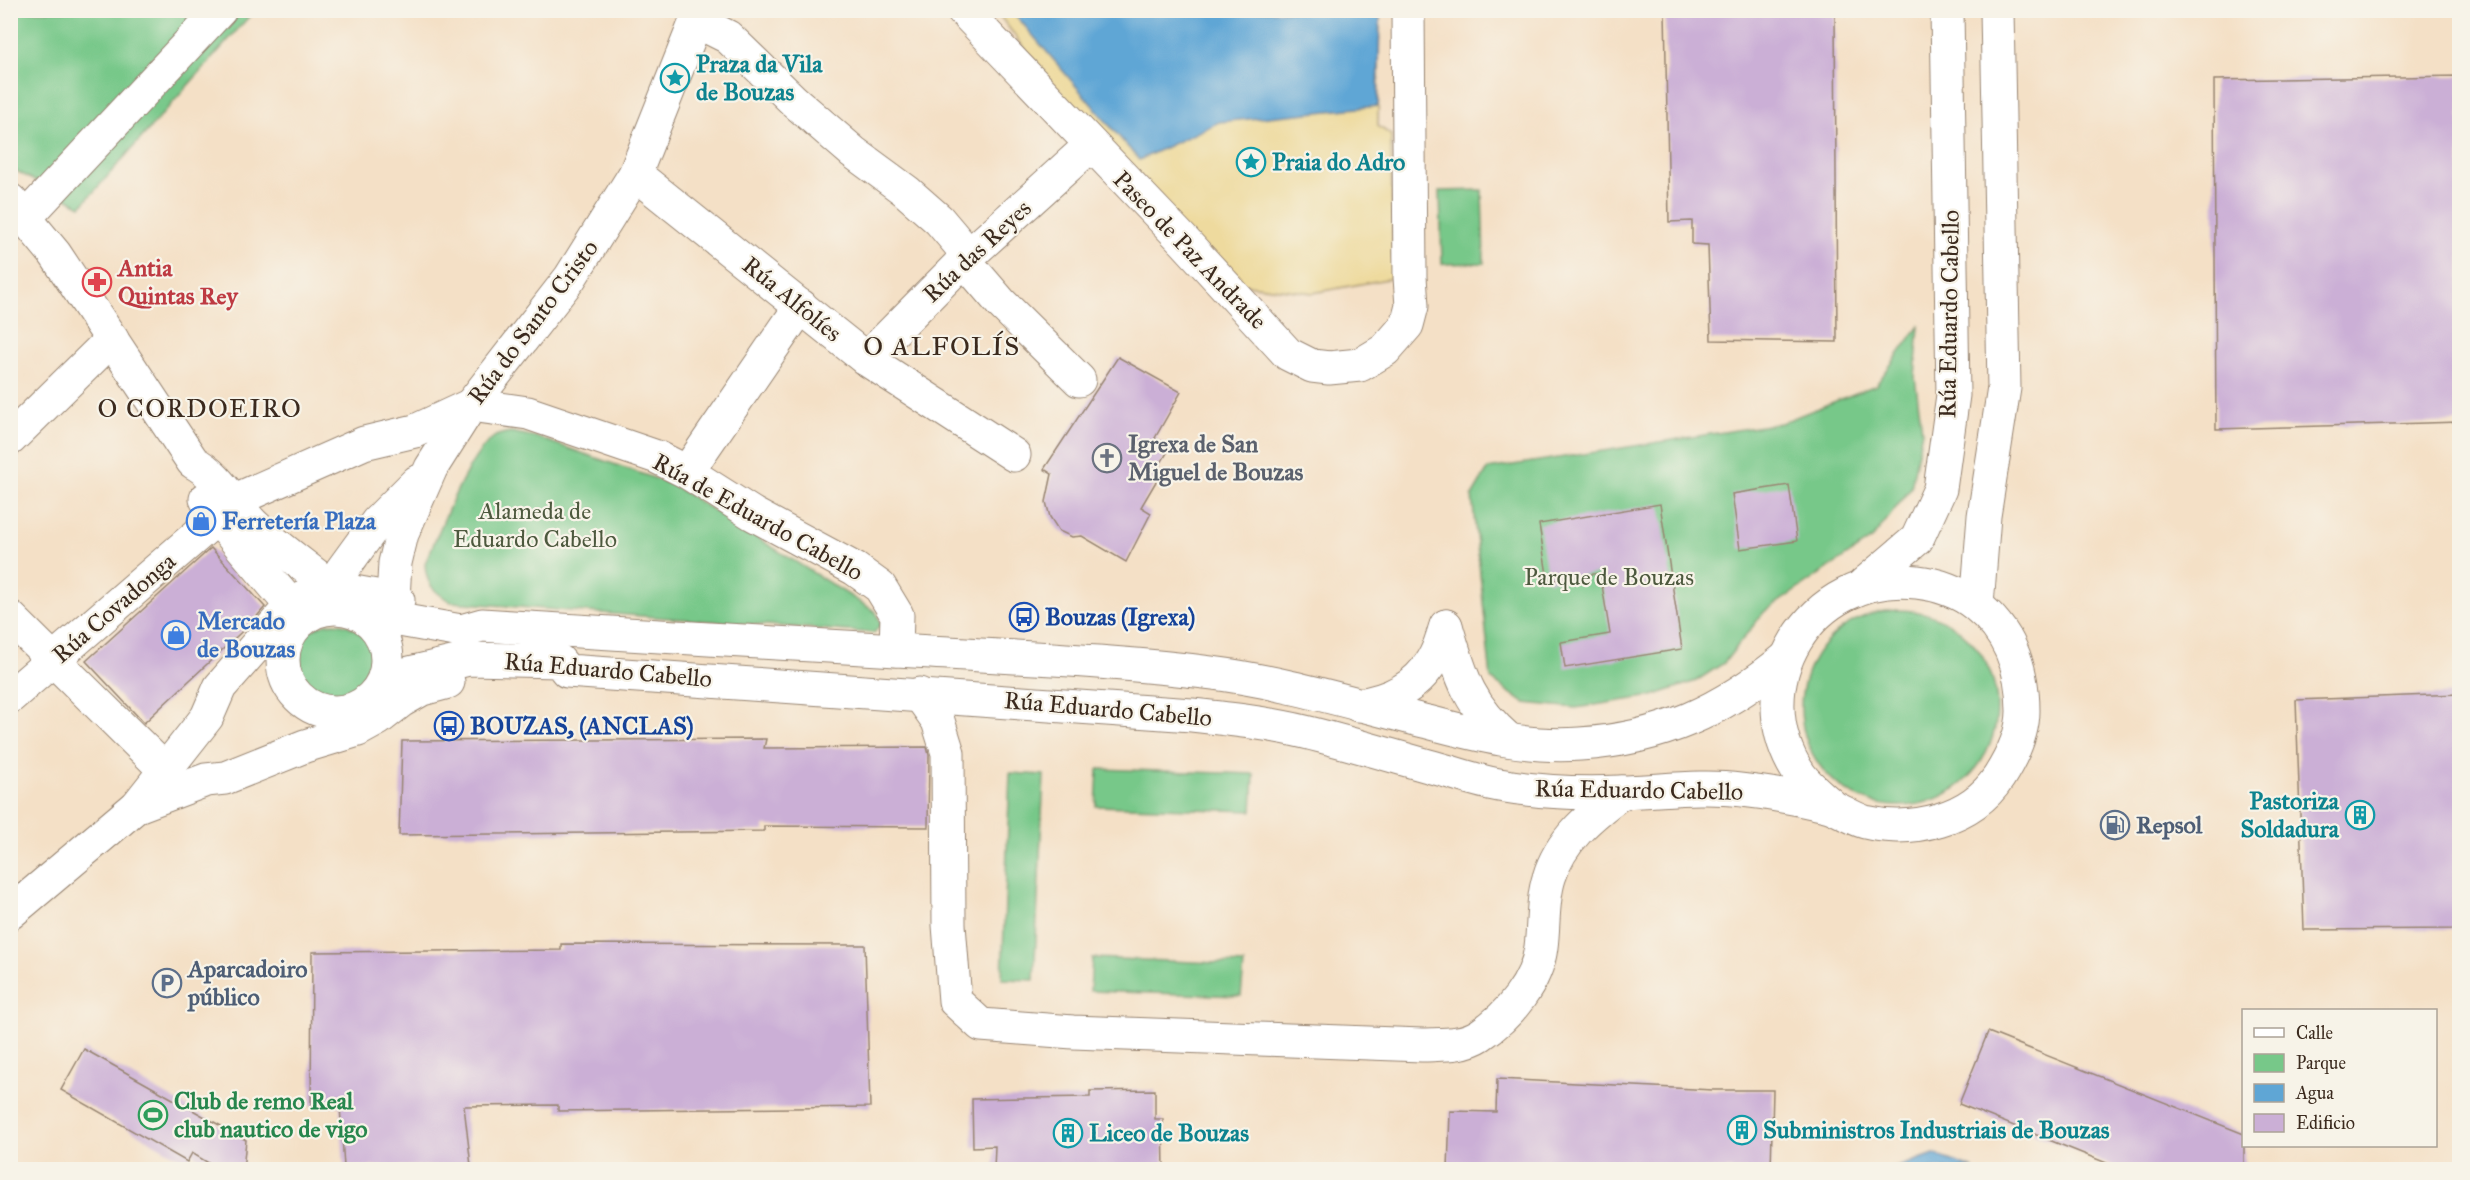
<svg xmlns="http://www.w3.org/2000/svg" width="2470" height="1180" font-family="'IM FELL Great Primer',serif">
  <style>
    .green { fill: #77c889; stroke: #597954; stroke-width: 1.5 }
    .sand { fill: #eeda9e; stroke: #94825e; stroke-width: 1.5 }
    .water { fill: #5fa6d5; stroke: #4d687a; stroke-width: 1.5 }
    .building { fill: #cbafd6 }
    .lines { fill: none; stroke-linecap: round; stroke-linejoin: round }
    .street-casing { stroke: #988572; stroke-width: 35 }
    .primary-casing { stroke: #988572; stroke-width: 35 }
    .street { stroke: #fff; stroke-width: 33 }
    .primary { stroke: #fff; stroke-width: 33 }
    .labels { text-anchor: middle; stroke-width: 4.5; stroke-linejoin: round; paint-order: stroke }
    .culture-label { font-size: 24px; font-weight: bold; fill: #0d838f; stroke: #f7f3e8; text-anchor: start }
    .street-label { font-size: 24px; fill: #3b2a1e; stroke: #f7f3e8 }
    .health-label { font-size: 24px; font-weight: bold; fill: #be3a42; stroke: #f7f3e8; text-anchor: start }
    .worship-label { font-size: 24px; font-weight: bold; fill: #5b616d; stroke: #f7f3e8; text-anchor: start }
    .park-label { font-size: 24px; fill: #4d593e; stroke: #f7f3e8 }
    .shop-label { font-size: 24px; font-weight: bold; fill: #366cbe; stroke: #f7f3e8; text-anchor: start }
    .transit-label { font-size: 24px; font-weight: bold; fill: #164399; stroke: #f7f3e8; text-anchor: start }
    .service-label { font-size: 24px; font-weight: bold; fill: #4e5e75; stroke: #f7f3e8; text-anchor: start }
    .leisure-label { font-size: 24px; font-weight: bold; fill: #27864d; stroke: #f7f3e8; text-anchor: start }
    .neighbourhood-label { font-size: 26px; letter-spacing: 1.5px; fill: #3b2a1e; stroke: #f7f3e8 }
  </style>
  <rect width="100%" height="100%" fill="#f7f3e8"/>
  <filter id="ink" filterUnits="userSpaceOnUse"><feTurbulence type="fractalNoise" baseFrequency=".0167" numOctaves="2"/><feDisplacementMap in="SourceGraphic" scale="12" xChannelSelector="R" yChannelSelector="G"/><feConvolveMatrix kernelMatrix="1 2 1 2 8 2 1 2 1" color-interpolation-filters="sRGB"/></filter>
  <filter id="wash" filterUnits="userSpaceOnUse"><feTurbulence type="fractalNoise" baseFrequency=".008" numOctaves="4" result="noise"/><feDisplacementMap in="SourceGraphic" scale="24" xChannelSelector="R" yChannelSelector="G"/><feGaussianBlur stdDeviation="1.35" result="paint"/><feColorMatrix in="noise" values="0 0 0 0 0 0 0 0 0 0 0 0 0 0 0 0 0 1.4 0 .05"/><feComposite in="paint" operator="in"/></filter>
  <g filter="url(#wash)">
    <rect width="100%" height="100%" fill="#f4e0c6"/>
    <g class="green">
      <path d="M10 11H254L81 206 11 168Z"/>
      <path d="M1482 190 1484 263 1442 264 1440 191Z"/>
      <path d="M1919 326 1915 377 1922 431 1911 488 1873 538 1764 612 1724 663 1696 681 1652 696 1576 708 1524 703 1491 679 1472 496 1488 469 1781 423 1876 385Z"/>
      <path d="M511 432 536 437 671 484 876 612 881 624 874 633 451 602C433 591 426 585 425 563 441 530 465 458 494 437 498 434 506 433 511 432Z"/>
      <circle cx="1899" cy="708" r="98"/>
      <circle cx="334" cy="661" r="38"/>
      <path d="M1098 769 1254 774 1252 811 1096 806Z"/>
      <path d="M1010 773 1044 775 1034 980 1002 979Z"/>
      <path d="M1092 958 1244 964 1241 996 1090 991Z"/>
    </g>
    <path class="sand" d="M996 11H1380L1378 126 1391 135 1393 278 1313 293 1230 283 1131 188Z"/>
    <g class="water">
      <path d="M1012 11H1380L1378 106 1219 122 1139 160Z"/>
      <path d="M1934 1154 1974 1169H1892Z"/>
    </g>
    <g id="blocks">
      <g class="building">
        <path d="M1665 10H1835L1837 342 1711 340 1708 245 1692 244V221L1669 222Z"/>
        <path d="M2460 76V422L2216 429 2214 80Z"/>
        <path d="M1118 357 1181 392 1155 438 1170 448 1156 471 1161 473 1141 507 1151 513 1126 562 1082 536 1072 537 1059 531 1050 517 1046 502 1052 474 1044 469Z"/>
        <path d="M1789 485 1797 541 1740 549 1732 494Z"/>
        <path d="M1660 504 1682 649 1565 668 1561 642 1610 634 1600 573 1548 581 1539 524Z"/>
        <path d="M211 548 265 607 252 622 144 723 86 661Z"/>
        <path d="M2460 694V929L2304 930 2296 700Z"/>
        <path d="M766 739 764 748 927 747 929 755 928 827 764 826V831L399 835 402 741Z"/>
        <path d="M561 944 865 945 870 1107 558 1111V1105L464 1106 471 1166 344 1167 340 1106H311L312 952 561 950Z"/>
        <path d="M1988 1032 2244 1134V1170H2124L1959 1104Z"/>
        <path d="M84 1049 246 1140 243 1170H220L192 1153 187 1162 61 1090Z"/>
        <path d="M1497 1079 1713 1090H1773L1771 1170H1448L1450 1111 1496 1112Z"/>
        <path d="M1155 1090V1119H1163L1164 1170H994L995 1146 973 1147 972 1099 1090 1097V1091Z"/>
      </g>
    </g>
  </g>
  <g filter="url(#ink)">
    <use href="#blocks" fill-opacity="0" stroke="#988572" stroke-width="1.5"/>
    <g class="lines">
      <g class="street-casing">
        <g id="street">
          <path d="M963 10 1184 241 1288 354 1312 366 1329 368 1360 365 1385 350 1407 325 1412 306 1410 277 1408 10"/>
          <path d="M696 21 728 37 794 101 853 152 906 191 939 220 961 246 964 260 1001 303 1079 380"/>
          <path d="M635 174 866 359 1014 455"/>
          <path d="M10 200 55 254 193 462C220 476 233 505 255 526 279 548 306 567 332 588"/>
          <path d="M26 217 220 10"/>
          <path d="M866 359 964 260 1090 146"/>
          <path d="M10 439 112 339"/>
          <path d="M687 472 801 306"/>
          <path d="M206 499 217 518 284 597 290 607 292 630"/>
          <path d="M233 501 364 443 415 431 471 405 528 413 657 457 687 472 753 514 855 569 880 587 897 615 896 650"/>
          <path d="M393 599 395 563 402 534 431 468 471 405 570 278 635 174 696 21"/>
          <path d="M318 610 342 570 377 522 417 482"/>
          <path d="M10 617 164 769"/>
          <path d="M1446 626C1461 676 1468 705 1509 740"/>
          <path d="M919 694 938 721 948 753 949 925 955 1001 981 1025 1073 1032 1422 1045C1441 1044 1463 1046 1480 1035 1509 1016 1537 982 1541 947 1544 924 1542 900 1549 878 1560 840 1591 815 1622 792"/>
          <path d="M10 697 217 518"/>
          <path d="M1358 705C1387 701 1416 688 1432 661 1439 651 1442 637 1446 626"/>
        </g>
      </g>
      <g class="primary-casing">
        <g id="primary">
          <path d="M1864 584 1917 539 1940 489 1953 395 1947 10"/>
          <path d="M1977 605 1984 516 2004 388 1997 10"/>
          <circle cx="335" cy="660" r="52"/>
          <path d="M360 613 461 631 482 625C632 635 781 643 931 652 1024 658 1119 661 1212 673 1285 682 1357 705 1428 722 1477 735 1528 748 1580 744 1662 739 1723 710 1786 658"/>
          <path d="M384 679 469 659 559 661 567 671 1192 715C1230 719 1268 723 1305 732 1354 744 1402 759 1450 772 1466 777 1482 782 1499 785 1539 792 1579 794 1620 792 1660 791 1701 785 1741 790 1769 793 1798 798 1826 805 1839 808 1851 818 1865 822 1912 833 1971 820 1999 777 2011 758 2023 735 2023 711 2023 669 2010 632 1976 605 1960 592 1937 584 1917 582 1810 570 1740 686 1800 775 1808 786 1821 796 1831 805"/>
          <path d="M137 806 206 780 225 778 305 746 358 730 378 719 401 701 422 689 448 682"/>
          <path d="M10 913 137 806 207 717 220 687 290 607 313 591 332 588 398 600"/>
        </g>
      </g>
      <use href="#street" class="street"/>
      <use href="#primary" class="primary"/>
    </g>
  </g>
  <defs>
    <g id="sight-ring" transform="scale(1.5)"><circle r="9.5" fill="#f7f3e8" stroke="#0f9aa8" stroke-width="1.5"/><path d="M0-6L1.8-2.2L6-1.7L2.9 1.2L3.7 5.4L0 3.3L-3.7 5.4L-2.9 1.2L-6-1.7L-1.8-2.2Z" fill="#0f9aa8"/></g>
    <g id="pharmacy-ring" transform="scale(1.5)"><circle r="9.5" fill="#f7f3e8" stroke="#e0444e" stroke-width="1.5"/><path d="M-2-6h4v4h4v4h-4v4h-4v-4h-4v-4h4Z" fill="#e0444e"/></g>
    <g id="church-ring" transform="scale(1.5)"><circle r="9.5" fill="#f7f3e8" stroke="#6b7280" stroke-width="1.5"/><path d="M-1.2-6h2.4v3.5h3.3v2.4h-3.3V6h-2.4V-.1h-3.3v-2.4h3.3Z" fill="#6b7280"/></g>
    <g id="shop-ring" transform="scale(1.5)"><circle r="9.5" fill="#f7f3e8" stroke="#3f7fe0" stroke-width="1.5"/><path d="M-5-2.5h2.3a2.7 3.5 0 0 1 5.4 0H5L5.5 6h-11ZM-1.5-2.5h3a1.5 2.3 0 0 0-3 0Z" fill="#3f7fe0"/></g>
    <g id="bus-ring" transform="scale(1.5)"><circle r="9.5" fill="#f7f3e8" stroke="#1a4fb4" stroke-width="1.5"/><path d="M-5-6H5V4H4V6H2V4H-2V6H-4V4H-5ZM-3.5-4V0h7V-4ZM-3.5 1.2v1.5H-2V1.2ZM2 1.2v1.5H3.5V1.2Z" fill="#1a4fb4"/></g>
    <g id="building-ring" transform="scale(1.5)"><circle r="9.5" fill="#f7f3e8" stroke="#0f9aa8" stroke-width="1.5"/><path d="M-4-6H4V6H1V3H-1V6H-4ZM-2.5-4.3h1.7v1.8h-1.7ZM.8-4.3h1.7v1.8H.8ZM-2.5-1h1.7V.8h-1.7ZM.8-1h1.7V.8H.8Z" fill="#0f9aa8"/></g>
    <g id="fuel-ring" transform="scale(1.5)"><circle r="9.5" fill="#f7f3e8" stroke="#5c6f8a" stroke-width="1.5"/><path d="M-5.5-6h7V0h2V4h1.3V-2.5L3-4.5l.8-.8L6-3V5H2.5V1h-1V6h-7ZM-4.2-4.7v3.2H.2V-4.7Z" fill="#5c6f8a"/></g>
    <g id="parking-ring" transform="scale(1.5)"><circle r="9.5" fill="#f7f3e8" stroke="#5c6f8a" stroke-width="1.5"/><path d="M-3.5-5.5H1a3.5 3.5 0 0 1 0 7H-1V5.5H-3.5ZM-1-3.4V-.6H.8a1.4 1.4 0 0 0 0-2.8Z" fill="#5c6f8a"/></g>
    <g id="stadium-ring" transform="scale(1.5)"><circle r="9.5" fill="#f7f3e8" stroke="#2e9e5b" stroke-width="1.5"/><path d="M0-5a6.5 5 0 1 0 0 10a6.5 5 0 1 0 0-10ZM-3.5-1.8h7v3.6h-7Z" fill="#2e9e5b"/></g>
  </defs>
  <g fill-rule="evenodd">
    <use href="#sight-ring" x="675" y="78"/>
    <use href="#sight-ring" x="1251" y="162"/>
    <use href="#pharmacy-ring" x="97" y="282"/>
    <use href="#church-ring" x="1107" y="458"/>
    <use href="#shop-ring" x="201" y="521"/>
    <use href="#bus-ring" x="1024" y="617"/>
    <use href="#shop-ring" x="176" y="635"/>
    <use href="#bus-ring" x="449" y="726"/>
    <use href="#building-ring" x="2360" y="815"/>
    <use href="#fuel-ring" x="2115" y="825"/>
    <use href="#parking-ring" x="167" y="983"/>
    <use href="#stadium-ring" x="153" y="1115"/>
    <use href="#building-ring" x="1742" y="1130"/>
    <use href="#building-ring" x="1068" y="1133"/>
  </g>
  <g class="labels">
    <g class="culture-label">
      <text x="696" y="72">Praza da Vila<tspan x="696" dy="28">de Bouzas</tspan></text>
      <text x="1272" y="170">Praia do Adro</text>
      <text x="2339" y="809" text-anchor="end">Pastoriza<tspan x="2339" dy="28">Soldadura</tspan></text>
      <text x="1763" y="1138">Subministros Industriais de Bouzas</text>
      <text x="1089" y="1141">Liceo de Bouzas</text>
    </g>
    <g class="street-label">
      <text transform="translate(1190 250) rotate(46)" y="8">Paseo de Paz Andrade</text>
      <text transform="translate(977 251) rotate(-43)" y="8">Rúa das Reyes</text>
      <text transform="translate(792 299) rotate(39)" y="8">Rúa Alfolíes</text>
      <text transform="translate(1949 314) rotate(-89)" y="8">Rúa Eduardo Cabello</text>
      <text transform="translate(533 322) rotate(-53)" y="8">Rúa do Santo Cristo</text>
      <text transform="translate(758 517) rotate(29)" y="8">Rúa de Eduardo Cabello</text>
      <text transform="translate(114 608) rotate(-41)" y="8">Rúa Covadonga</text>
      <text transform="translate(608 670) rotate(5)" y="8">Rúa Eduardo Cabello</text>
      <text transform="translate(1108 709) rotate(5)" y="8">Rúa Eduardo Cabello</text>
      <text transform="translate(1639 790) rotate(1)" y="8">Rúa Eduardo Cabello</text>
    </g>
    <g class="health-label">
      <text x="118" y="276">Antia<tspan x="118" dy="28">Quintas Rey</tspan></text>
    </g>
    <g class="worship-label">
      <text x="1128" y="452">Igrexa de San<tspan x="1128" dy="28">Miguel de Bouzas</tspan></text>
    </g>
    <g class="park-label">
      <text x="535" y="519">Alameda de<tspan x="535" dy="28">Eduardo Cabello</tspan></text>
      <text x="1609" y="585">Parque de Bouzas</text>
    </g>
    <g class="shop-label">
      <text x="222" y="529">Ferretería Plaza</text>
      <text x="197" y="629">Mercado<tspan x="197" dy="28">de Bouzas</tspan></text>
    </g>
    <g class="transit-label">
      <text x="1045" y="625">Bouzas (Igrexa)</text>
      <text x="470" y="734">BOUZAS, (ANCLAS)</text>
    </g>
    <g class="service-label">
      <text x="2136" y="833">Repsol</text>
      <text x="188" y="977">Aparcadoiro<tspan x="188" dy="28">público</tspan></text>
    </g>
    <g class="leisure-label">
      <text x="174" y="1109">Club de remo Real<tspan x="174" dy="28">club nautico de vigo</tspan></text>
    </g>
    <g class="neighbourhood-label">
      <text x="942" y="355">O ALFOLÍS</text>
      <text x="200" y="417">O CORDOEIRO</text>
    </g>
  </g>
  <rect width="2470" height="1180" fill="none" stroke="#f7f3e8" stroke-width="36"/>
  <rect x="2242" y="1009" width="195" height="138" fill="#f7f3e8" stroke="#aca397" stroke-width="1.5"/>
  <rect x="2254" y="1028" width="30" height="9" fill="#ffffff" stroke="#aca397" stroke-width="1.5"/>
  <text x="2296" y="1039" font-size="18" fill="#3b2a1e">Calle</text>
  <rect x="2254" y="1054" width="30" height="18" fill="#77c889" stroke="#aca397" stroke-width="1.5"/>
  <text x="2296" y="1069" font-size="18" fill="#3b2a1e">Parque</text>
  <rect x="2254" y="1084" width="30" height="18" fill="#5fa6d5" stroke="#aca397" stroke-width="1.5"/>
  <text x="2296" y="1099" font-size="18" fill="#3b2a1e">Agua</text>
  <rect x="2254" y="1114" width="30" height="18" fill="#cbafd6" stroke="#aca397" stroke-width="1.5"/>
  <text x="2296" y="1129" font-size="18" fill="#3b2a1e">Edificio</text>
</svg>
